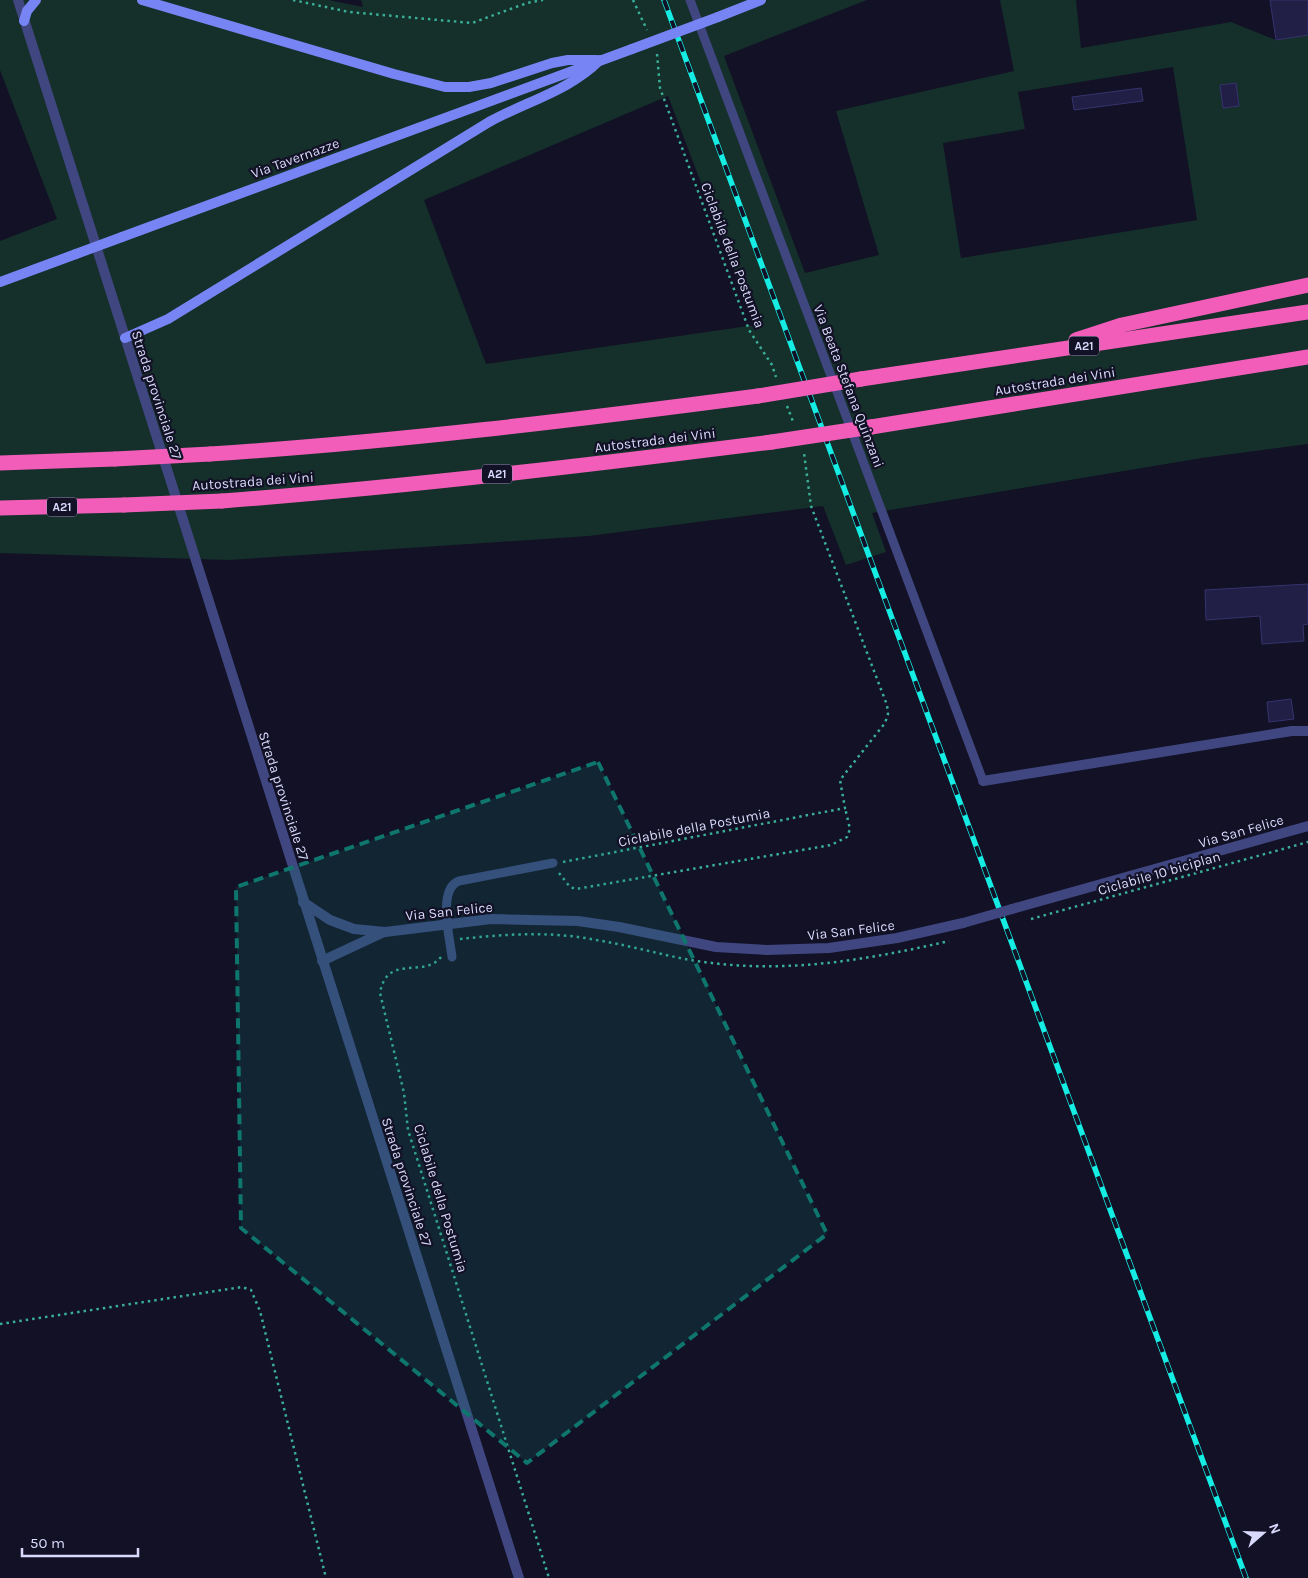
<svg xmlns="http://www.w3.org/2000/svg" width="1308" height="1578" font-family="Karla,sans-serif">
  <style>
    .green { fill: #152f2a; fill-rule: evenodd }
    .building { fill: #211f45; stroke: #36336f }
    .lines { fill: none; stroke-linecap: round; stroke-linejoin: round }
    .path { stroke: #3aaf98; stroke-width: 2.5; stroke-dasharray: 2.5 4; stroke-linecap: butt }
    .service { stroke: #404680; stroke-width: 9 }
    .minor { stroke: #404680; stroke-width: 10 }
    .tertiary { stroke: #404680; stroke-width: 10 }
    .secondary { stroke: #7785f4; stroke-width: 10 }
    .motorway { stroke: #f25db9; stroke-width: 15 }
    .rail-casing { stroke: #14ece4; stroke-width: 5.5 }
    .rail { stroke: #121125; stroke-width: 4; stroke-dasharray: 11; stroke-linecap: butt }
    .tertiary-bridge { stroke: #404680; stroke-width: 10 }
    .secondary-bridge { stroke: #7785f4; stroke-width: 10 }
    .motorway-bridge { stroke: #f25db9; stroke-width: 15 }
    .marked { fill: #0f766e; fill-opacity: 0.2; stroke: #0f766e; stroke-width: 4; stroke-dasharray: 10 6; stroke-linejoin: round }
    .labels { text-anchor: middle; stroke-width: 4.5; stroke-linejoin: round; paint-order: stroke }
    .shield { fill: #121125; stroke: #9d9dbc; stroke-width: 1 }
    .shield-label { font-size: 12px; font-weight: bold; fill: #d9d9fc }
    .street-label { font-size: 14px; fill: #d9d9fc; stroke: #121125 }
  </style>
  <rect width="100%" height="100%" fill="#121125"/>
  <path class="green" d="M0 0H329L363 7 361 0H867L724 56 805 273 879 255 836 111 1014 71 1000 0H1076L1081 48 1231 22 1276 40 1308 35V444L1202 458 872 513 886 552 846 565 823 506 589 536 229 560 0 553V241L57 219 0 70ZM1173 67 1197 220 961 258 943 143 1025 129 1018 92ZM668 96 755 325 486 364 424 200Z"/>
  <g class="building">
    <path d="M1270 0H1308V35L1276 40Z"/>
    <path d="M1236 83 1239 106 1223 108 1220 85Z"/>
    <path d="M1141 88 1143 101 1074 110 1072 97Z"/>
    <path d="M1308 584V624L1303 625 1304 641 1262 644 1260 616 1206 620 1205 590Z"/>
    <path d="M1291 699 1294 719 1269 722 1267 702Z"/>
  </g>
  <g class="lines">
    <g class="path">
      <path d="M293 0 349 12 472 23 527 3 543 0"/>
      <path d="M633 0 647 30"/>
      <path d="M657 54 660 88 749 330 772 365 776 377"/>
      <path d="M787 406 794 424"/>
      <path d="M563 862 845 808 840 780 885 723 888 714 887 705 811 506 804 453"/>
      <path d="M559 873 570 887 576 889 831 845 847 837 850 829 845 808"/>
      <path d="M1031 919 1308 842"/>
      <path d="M460 939C505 934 552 931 596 940 635 946 673 959 712 963 791 973 872 959 949 941"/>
      <path d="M441 957C424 979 387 953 380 993L404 1093 408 1130 549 1578"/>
      <path d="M0 1324 242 1287 251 1290 260 1311 326 1578"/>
    </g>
    <g class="service">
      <path d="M690 0 983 781"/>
      <path d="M452 957C450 939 437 889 459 881L553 863"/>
    </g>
    <path class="minor" d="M983 781 1292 731H1308"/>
    <g class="tertiary">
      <path d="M18 0 519 1578"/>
      <path d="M303 902 330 920 354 929 385 932 491 919 578 921 619 927 716 947 767 950 829 948 897 938 963 923"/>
      <path d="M1012 909 1308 826"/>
      <path d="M322 961 384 932"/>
    </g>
    <g class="secondary">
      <path d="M142 0 394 74 445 87H469L491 83 552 63 568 60H596"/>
      <path d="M718 17 761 0"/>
      <path d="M24 21 27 11 36 0"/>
      <path d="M122 237 632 49"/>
      <path d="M0 282 76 254"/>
      <path d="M125 338 168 319 489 122C527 101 569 91 600 60"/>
    </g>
    <g class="motorway">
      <path d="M1076 340 1122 325 1308 285"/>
      <path d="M861 379 1308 312"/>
      <path d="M871 427 1308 357"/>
      <path d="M210 454C394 442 576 420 758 396"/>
      <path d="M0 463 115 459"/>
      <path d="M222 501C405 487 589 465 772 442"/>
      <path d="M0 508 124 505"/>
    </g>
    <g class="rail-casing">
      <path id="rail" d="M664 0 1246 1578"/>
    </g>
    <use href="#rail" class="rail"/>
    <path class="tertiary-bridge" d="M963 923 1012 909"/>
    <g class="secondary-bridge">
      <path d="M632 49 718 17"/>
      <path d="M76 254 122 237"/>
    </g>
    <g class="motorway-bridge">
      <path d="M758 396 861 379"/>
      <path d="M772 442 871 427"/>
      <path d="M115 459 210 454"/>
      <path d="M124 505 222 501"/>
    </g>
  </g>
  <path class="marked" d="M598 762 827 1234 527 1463 241 1228 236 887Z"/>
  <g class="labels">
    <g class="shield">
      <rect x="1069" y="336.5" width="30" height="19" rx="4"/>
      <rect x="482" y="464.5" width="30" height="19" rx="4"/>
      <rect x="47" y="497.5" width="30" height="19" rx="4"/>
    </g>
    <g class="shield-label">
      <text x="1084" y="350">A21</text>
      <text x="497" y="478">A21</text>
      <text x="62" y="511">A21</text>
    </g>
    <g class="street-label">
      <text transform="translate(295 158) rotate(-20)" y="5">Via Tavernazze</text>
      <text transform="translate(733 255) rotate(69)" y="5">Ciclabile della Postumia</text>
      <text transform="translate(1055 381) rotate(-9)" y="5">Autostrada dei Vini</text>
      <text transform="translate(849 386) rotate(69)" y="5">Via Beata Stefana Quinzani</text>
      <text transform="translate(157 395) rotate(72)" y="5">Strada provinciale 27</text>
      <text transform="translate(655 440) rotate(-7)" y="5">Autostrada dei Vini</text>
      <text transform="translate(253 481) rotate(-4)" y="5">Autostrada dei Vini</text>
      <text transform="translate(284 796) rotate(72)" y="5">Strada provinciale 27</text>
      <text transform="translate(694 827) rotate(-11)" y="5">Ciclabile della Postumia</text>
      <text transform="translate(1241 831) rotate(-16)" y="5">Via San Felice</text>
      <text transform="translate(1159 873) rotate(-16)" y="5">Ciclabile 10 biciplan</text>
      <text transform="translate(449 911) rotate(-6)" y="5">Via San Felice</text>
      <text transform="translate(851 930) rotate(-7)" y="5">Via San Felice</text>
      <text transform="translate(407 1182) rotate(72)" y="5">Strada provinciale 27</text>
      <text transform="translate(441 1198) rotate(73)" y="5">Ciclabile della Postumia</text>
    </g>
  </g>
  <g transform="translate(1263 1533) rotate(70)" stroke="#121125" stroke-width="4" paint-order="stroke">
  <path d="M0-4L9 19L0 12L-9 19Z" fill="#d9d9fc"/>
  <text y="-8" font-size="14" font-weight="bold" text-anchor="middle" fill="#d9d9fc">N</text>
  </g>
  <path d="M22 1548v8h116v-8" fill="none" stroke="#d9d9fc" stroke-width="2.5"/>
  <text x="30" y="1548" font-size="15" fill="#d9d9fc" stroke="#121125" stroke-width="4" paint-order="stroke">50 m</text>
</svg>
